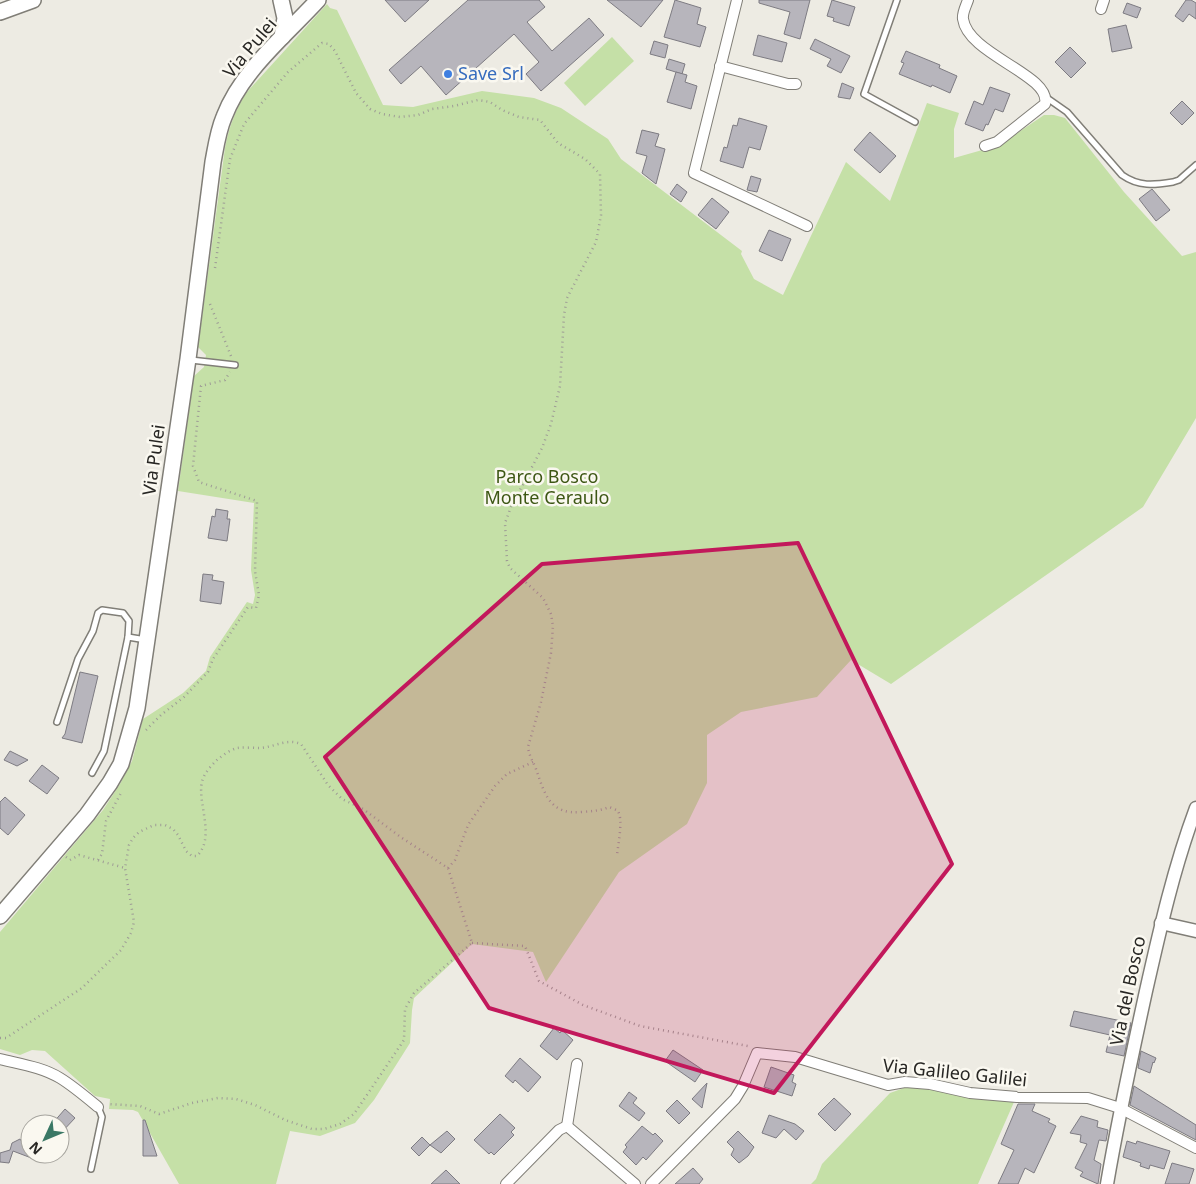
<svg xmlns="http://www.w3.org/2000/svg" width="1196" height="1184" font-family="'Noto Sans',sans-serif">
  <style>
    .green { fill: #c5e0a7 }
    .building { fill: #b7b5bc; stroke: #7d7b82 }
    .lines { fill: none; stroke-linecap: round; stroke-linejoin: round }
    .service-casing { stroke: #807e77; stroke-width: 8 }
    .minor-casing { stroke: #807e77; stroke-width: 12 }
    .tertiary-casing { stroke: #807e77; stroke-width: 15 }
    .secondary-casing { stroke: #807e77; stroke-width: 18 }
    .path { stroke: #9e9c96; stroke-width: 2.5; stroke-dasharray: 1 4; stroke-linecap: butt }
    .service { stroke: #fff; stroke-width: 5 }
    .minor { stroke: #fff; stroke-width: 10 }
    .tertiary { stroke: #fff; stroke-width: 12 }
    .secondary { stroke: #fff; stroke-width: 15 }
    .marked { fill: #c2185b; fill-opacity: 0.2; stroke: #c2185b; stroke-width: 4; stroke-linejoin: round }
    .shop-dot { fill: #3f7fe0; stroke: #faf8f0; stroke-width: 2 }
    .labels { text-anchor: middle; stroke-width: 5; stroke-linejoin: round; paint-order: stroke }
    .street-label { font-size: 18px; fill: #282724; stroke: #faf8f0 }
    .shop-label { font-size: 18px; fill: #366cbe; stroke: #faf8f0; text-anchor: start }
    .park-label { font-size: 18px; fill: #3d5714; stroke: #faf8f0 }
  </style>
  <rect width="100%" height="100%" fill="#edebe3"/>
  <g class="green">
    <path d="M327 4 330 8 337 10 383 105 413 107 482 91 534 98 561 108 608 139 621 159 742 251 741 254 754 279 783 295 846 162 890 201 927 103 959 113 954 129V158L1000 145 1044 115H1054L1065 118 1124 192 1182 256 1196 252V418L1143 507 891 684 851 660 817 697 741 712 707 735V783L687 824 619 872 546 982 533 952 472 944 414 998 412 1010 410 1043 374 1100 355 1123 320 1136 290 1131 276 1184H179L138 1112 133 1110 109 1109 110 1099 95 1096 45 1051 32 1050 20 1055 0 1049V932L103 810 120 784 132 761 143 719 183 693 206 671 210 657 247 602 253 604 255 595 251 570 254 503 178 491 194 376 204 367 206 355 198 347 225 148C229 127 235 111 246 93Z"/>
    <path d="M612 37 634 61 585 106 564 83Z"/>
    <path d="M926 1087 1014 1102 978 1184H811L816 1179 822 1164 890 1093 904 1088Z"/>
  </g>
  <g class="building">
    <path d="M385 0H429L405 22Z"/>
    <path d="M468 0H539L545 7 527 22 552 51 589 18 604 35 541 91 526 74 539 62 514 34 446 95 421 66 401 84 389 70Z"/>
    <path d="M607 0H663L641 27Z"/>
    <path d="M675 0 701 8 697 24 706 27 700 47 664 37Z"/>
    <path d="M759 0H810L800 39 784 34 790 12 759 3Z"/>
    <path d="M832 0 855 7 849 26 833 21 834 18 827 16Z"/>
    <path d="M1186 0H1191L1196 3V19L1189 14 1183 22 1175 16Z"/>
    <path d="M1127 3 1141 8 1137 18 1123 13Z"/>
    <path d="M1126 25 1132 48 1112 52 1108 29Z"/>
    <path d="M758 35 787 43 782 62 753 55Z"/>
    <path d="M815 39 850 56 841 73 827 66 831 59 810 49Z"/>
    <path d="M654 41 668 45 665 58 650 54Z"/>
    <path d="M1070 47 1086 63 1071 78 1055 62Z"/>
    <path d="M906 51 940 65 939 68 957 76 950 93 932 85 931 87 899 74 904 63 901 62Z"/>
    <path d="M669 59 685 64 682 74 666 69Z"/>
    <path d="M676 72 687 75 685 82 697 86 691 109 667 102Z"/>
    <path d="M842 83 854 88 850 99 838 97Z"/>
    <path d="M990 87 1010 94 1003 112 995 109 988 125 986 124 983 131 965 124 974 101 983 105Z"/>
    <path d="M1182 101 1194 113 1182 125 1170 113Z"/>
    <path d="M739 118 767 126 760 150 749 147 743 168 720 161 724 147 727 148 733 125 737 126Z"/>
    <path d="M642 130 659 134 655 146 665 149 656 184 642 173 647 156 636 153Z"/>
    <path d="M870 132 896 156 880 173 854 150Z"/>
    <path d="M751 176 761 179 757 192 747 190Z"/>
    <path d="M677 184 687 192 681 202 670 194Z"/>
    <path d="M1152 189 1170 210 1156 221 1139 199Z"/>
    <path d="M712 198 729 212 716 229 698 215Z"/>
    <path d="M769 230 791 239 782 261 759 251Z"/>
    <path d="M216 509 228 511 227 519H230L227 541 208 538 212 516 215 517Z"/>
    <path d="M203 574 213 575 212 580 224 582 221 604 200 601Z"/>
    <path d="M80 672 98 676 82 743 62 738 65 734Z"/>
    <path d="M10 751 28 760 17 766 4 760Z"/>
    <path d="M42 765 59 778 47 794 29 781Z"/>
    <path d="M5 797 25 815 8 835 0 828V802Z"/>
    <path d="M1074 1011 1131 1023 1124 1056 1106 1052 1110 1035 1070 1026Z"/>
    <path d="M554 1028 560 1033 562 1030 573 1040 557 1060 540 1046Z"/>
    <path d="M673 1050 703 1070 695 1082 665 1061Z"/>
    <path d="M1141 1051 1156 1058 1154 1063 1153 1062 1150 1073 1138 1068Z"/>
    <path d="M520 1058 541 1077 528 1092 515 1080 513 1083 505 1076Z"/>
    <path d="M771 1067 794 1075 792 1082 796 1084 792 1096 764 1087Z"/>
    <path d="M707 1083 702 1108 692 1099Z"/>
    <path d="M1134 1086 1196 1125V1140L1130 1105Z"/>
    <path d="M629 1092 637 1098 633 1103 645 1113 639 1121 619 1106Z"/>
    <path d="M834 1098 851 1114 835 1131 818 1114Z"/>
    <path d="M677 1100 690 1113 679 1124 666 1111Z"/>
    <path d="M1018 1104H1035L1032 1111 1050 1119 1048 1122 1056 1126 1034 1173 1025 1168 1018 1184H998L1014 1150 1001 1144Z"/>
    <path d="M65 1109 75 1118 60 1134V1124H52Z"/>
    <path d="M500 1114 515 1128 511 1132 514 1135 494 1155 491 1152 489 1154 474 1140Z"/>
    <path d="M769 1115 795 1124 804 1131 796 1140 784 1129 776 1138 762 1133Z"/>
    <path d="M1081 1116 1098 1121 1097 1127 1108 1130 1106 1141 1099 1140 1094 1160 1101 1164 1098 1184 1080 1176 1083 1172 1075 1168 1087 1144 1080 1142 1081 1135 1070 1133Z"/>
    <path d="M143 1120H145L157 1156H143Z"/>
    <path d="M642 1126 653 1135 655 1133 663 1141 646 1160 643 1157 636 1165 623 1152 627 1147 625 1145Z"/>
    <path d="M447 1131 455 1139 441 1153 430 1145Z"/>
    <path d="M738 1131 754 1147 748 1156 739 1163 731 1155 734 1149 727 1142Z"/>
    <path d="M422 1137 430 1145 419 1156 411 1148Z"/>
    <path d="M20 1139 34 1159 13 1151 9 1163 0 1162V1153L10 1150 12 1143Z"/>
    <path d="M1127 1141 1136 1144 1137 1141 1170 1151 1164 1169 1150 1165 1149 1169 1140 1166 1141 1163 1123 1157Z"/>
    <path d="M1172 1163 1194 1169 1189 1184H1165Z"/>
    <path d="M693 1168 703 1179 699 1184H675Z"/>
    <path d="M446 1170 460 1184H431Z"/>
  </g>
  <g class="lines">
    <g class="service-casing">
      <g id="service">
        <path d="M897 0 864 94 915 122"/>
        <path d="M1047 98 1067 112 1122 175C1139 187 1154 185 1173 182L1179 180 1196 165"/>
        <path d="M191 360 235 365"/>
        <path d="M57 722 78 659 93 631 98 613 102 610 123 613 129 621 128 637"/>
        <path d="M92 773 104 751 128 637 146 640"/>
        <path d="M91 1169 102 1117 98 1107"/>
      </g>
    </g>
    <g class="minor-casing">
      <g id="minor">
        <path d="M737 0 694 173 807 226"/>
        <path d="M968 0C966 6 962 13 963 19 968 55 1052 75 1045 104L997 142 985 146"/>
        <path d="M1101 9 1104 0"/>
        <path d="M720 66 788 84H796"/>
        <path d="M0 1059C20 1064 42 1067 60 1078 73 1086 86 1097 98 1107"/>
        <path d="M567 1126 577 1064"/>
        <path d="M506 1184 559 1130 567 1126 635 1184"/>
        <path d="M651 1184 735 1099 743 1086 757 1053 795 1057 888 1085 905 1082 930 1084 970 1093 1017 1097 1088 1098 1120 1108 1196 1148"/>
      </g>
    </g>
    <g class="tertiary-casing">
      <g id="tertiary">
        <path d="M1161 923 1196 931"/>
        <path d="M1107 1184C1118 1119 1132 1055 1146 991 1160 929 1174 867 1196 808"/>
      </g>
    </g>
    <g class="secondary-casing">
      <g id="secondary">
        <path d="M281 0 285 18 282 37"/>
        <path d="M0 12 33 0"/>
        <path d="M0 916 87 815 110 783 121 764 137 708 188 359 213 162C216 146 218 131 224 117 242 70 285 36 318 0"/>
      </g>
    </g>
    <g class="path">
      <path d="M215 268 230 159 244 124 288 72 322 43 329 44 335 51 356 93 370 109 382 114 400 117 418 115 432 109 454 106 478 100 490 102 502 110 519 117 540 120 558 143 585 159 600 174 601 215 596 242 567 298 564 315 560 386 551 424 542 448 511 507 505 523 507 561 510 568 543 598 551 614 553 626 551 653 541 702 528 747C529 756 533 761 536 769 545 795 550 815 582 812 592 811 600 811 609 807 610 807 616 810 617 810 624 817 618 845 617 855"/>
      <path d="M210 304 231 356"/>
      <path d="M146 730 161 715 184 697 208 672 213 659 248 607 256 608 259 595 255 571 257 501 199 482 193 466 201 386 225 380 230 372"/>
      <path d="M66 857 70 860 79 855 125 868"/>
      <path d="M98 860 102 854 106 821 121 793"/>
      <path d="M448 868 455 860 468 825 495 786 507 774 533 762"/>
      <path d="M472 943 525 946 539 981 583 1005 640 1026 748 1046"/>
      <path d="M0 1038H6L82 988 121 950 131 933 134 922 125 868 129 845 133 838 139 832 154 825H165L173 829 178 835 186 851 192 856H197C216 837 197 803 202 782 204 773 211 766 217 760 223 755 230 750 237 748 244 747 253 748 260 748 275 747 287 738 301 744L328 785 342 799 363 809 402 838 448 868 472 943 414 993 405 1009 404 1040 354 1114 340 1124 324 1129H312L285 1120 255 1105 236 1099 218 1098 192 1103 159 1114 140 1106 108 1104"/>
    </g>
    <use href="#service" class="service"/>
    <use href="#minor" class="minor"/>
    <use href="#tertiary" class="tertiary"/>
    <use href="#secondary" class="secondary"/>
  </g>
  <path class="marked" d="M798 543 952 864 774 1093 489 1008 325 757 542 564Z"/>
  <circle class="shop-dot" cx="448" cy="74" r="5"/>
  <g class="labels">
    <g class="street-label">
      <text transform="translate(250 48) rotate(-50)" y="6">Via Pulei</text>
      <text transform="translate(154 460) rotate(-82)" y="6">Via Pulei</text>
      <text transform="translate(1128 991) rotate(-78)" y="6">Via del Bosco</text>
      <text transform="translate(955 1073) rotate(6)" y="6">Via Galileo Galilei</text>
    </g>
    <g class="shop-label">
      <text x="458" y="80">Save Srl</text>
    </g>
    <g class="park-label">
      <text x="547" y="483">Parco Bosco<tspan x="547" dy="21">Monte Ceraulo</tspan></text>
    </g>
  </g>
  <g transform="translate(45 1139) rotate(226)"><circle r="24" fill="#faf8f0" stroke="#a6a49e"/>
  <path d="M0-4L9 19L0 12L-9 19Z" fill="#3a7865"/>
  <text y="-8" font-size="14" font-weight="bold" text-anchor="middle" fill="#282724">N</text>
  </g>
</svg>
